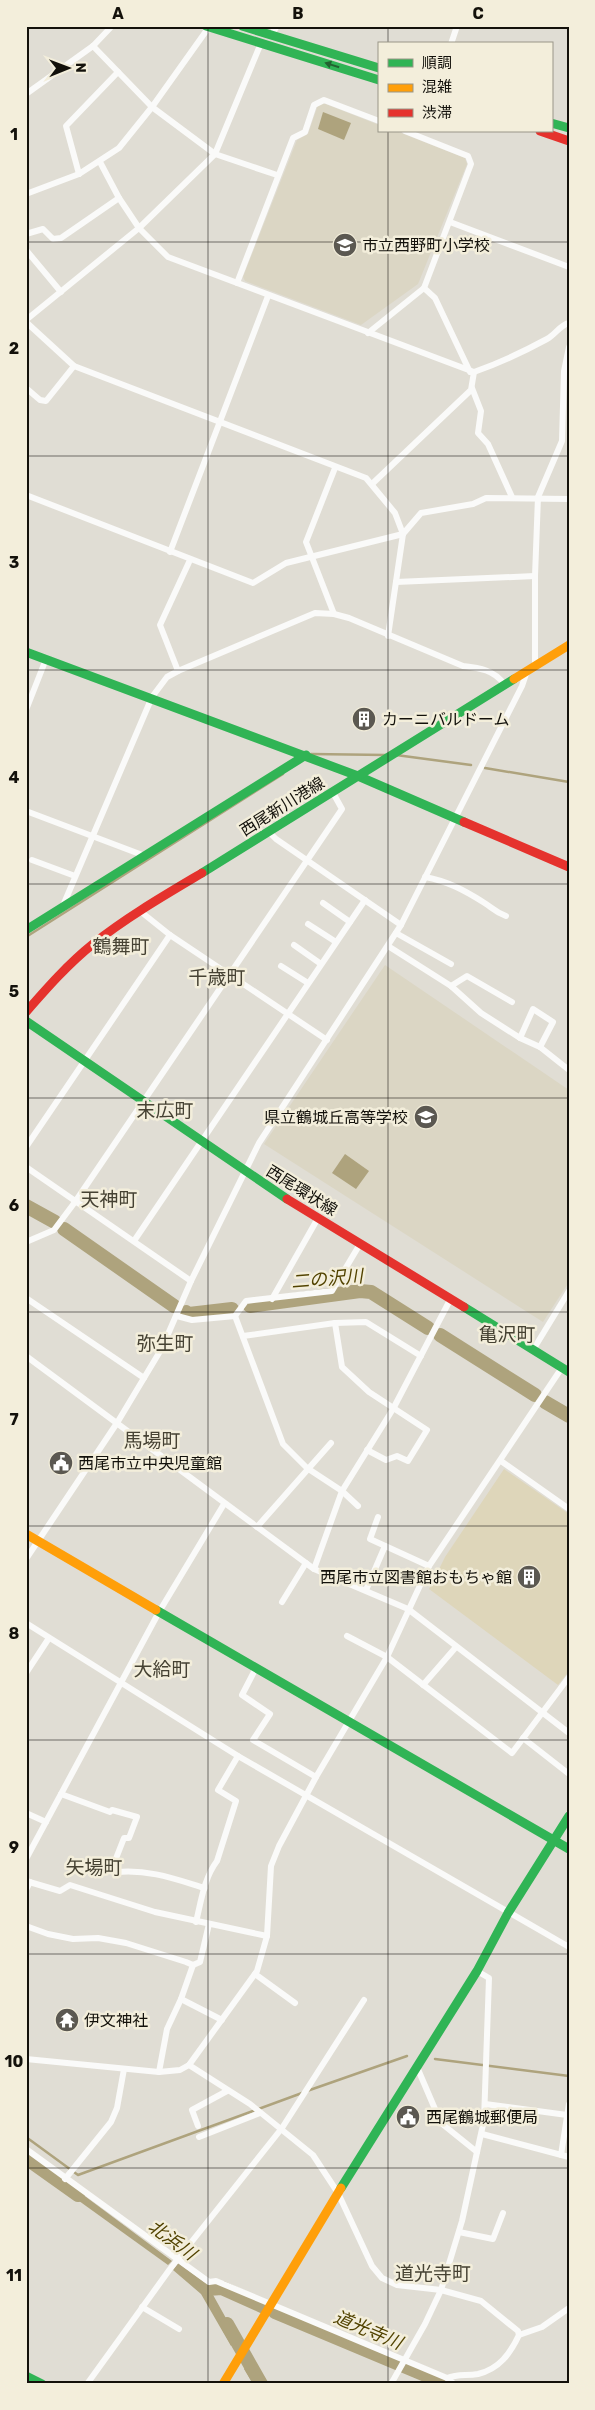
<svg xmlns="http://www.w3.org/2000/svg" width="595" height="2410" font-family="Rubik,'Noto Sans JP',sans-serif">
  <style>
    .built { fill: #dbd6c4 }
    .green { fill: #ded6ba }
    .water { fill: #aea37d }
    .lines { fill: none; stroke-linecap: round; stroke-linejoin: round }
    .stream { stroke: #aea37d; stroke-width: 2.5 }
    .river { stroke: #aea37d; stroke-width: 14 }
    .street { stroke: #fafaf9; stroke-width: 6 }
    .fast { stroke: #30b455; stroke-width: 9 }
    .slow { stroke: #ff9f0a; stroke-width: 9 }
    .jam { stroke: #e5322d; stroke-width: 9 }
    .oneway { fill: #226230 }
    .grid { fill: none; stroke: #13110b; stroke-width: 1; stroke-opacity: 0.55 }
    .labels { text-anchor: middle; stroke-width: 5; stroke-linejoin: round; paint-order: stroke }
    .poi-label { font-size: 16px; fill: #13110b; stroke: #f3eedb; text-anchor: start }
    .street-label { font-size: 16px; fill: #13110b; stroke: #f3eedb }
    .water-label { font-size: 18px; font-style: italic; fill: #524300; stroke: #f3eedb }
    .quarter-label { font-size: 19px; fill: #464233; stroke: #f3eedb }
    .neatline { fill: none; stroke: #13110b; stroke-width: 2 }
    .grid-label { font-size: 16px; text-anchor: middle; font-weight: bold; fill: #13110b }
  </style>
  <rect width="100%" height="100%" fill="#e0ddd4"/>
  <g class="built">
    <path d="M323 103 379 125V131H396L465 158 467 164 418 284 361 325 245 281 243 277 297 140 308 134 318 105Z"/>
    <path d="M385 965 569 1090V1282L543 1322 264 1144Z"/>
  </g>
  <path class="green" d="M504 1469 569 1514V1671L558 1685 429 1589 445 1557Z"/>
  <g class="water">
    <path d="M323 112 351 123 344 140 318 129Z"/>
    <path d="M345 1154 369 1171 356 1189 332 1173Z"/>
    <path d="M26 2153 59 2178 55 2183 26 2162Z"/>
    <path d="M66 2182 172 2261 168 2265 61 2188Z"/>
    <path d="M178 2263 207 2284 237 2338 231 2346 201 2294 173 2270Z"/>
    <path d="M251 2361 264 2384H253L244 2369Z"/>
  </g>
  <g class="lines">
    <g class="stream">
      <path d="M311 754 386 755"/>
      <path d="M396 755 471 765"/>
      <path d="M485 768 569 782"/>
      <path d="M26 937 283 774"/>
      <path d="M435 2059 569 2076"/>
      <path d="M307 2091 407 2056"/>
      <path d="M26 2137 78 2175 302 2093"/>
    </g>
    <g class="river">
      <path d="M26 1206 55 1222"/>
      <path d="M64 1229 174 1306"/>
      <path d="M250 1306 360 1291 371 1292 428 1328"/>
      <path d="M186 1312 189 1314 232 1309"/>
      <path d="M440 1335 535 1395"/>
      <path d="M545 1402 569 1416"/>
      <path d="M26 2158 78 2195"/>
      <path d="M207 2289 222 2288 262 2306"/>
      <path d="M275 2312 447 2384"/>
      <path d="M227 2324 261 2384"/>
    </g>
    <g class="street">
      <path d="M271 35 277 26"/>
      <path d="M451 44 457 26"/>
      <path d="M93 46 152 107 215 154 277 175"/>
      <path d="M26 94 93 46 112 26"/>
      <path d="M100 162 119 198 139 228 168 257 474 372 471 390 372 484"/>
      <path d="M79 174 66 126 118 72"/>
      <path d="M26 194 79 174 119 148 152 107 209 27"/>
      <path d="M450 222 569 267"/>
      <path d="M26 234 43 229 53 239 61 238 119 198"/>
      <path d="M26 250 61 292"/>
      <path d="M237 283 293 138 305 132 314 105 324 100 379 121"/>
      <path d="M424 288 435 298 470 372"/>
      <path d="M26 320 139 228 215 154 261 43"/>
      <path d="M26 322 74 366 366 478 395 513 403 534"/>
      <path d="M368 333 424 288 471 164 468 156 405 131"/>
      <path d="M474 372C500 363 523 352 547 339 555 335 560 325 569 323"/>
      <path d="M26 388 40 400 46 401 74 366"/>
      <path d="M472 388 481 411 478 433 488 444 512 497"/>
      <path d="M26 495 253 583 286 563 403 534"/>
      <path d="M170 552 268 296"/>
      <path d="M396 582 535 576"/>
      <path d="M334 614 306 542 335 468"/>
      <path d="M388 636 403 534 421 513 473 504 486 498 569 499"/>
      <path d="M535 666V576L538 497 562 441 564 371 569 347"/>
      <path d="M178 671 160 625 190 560"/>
      <path d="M26 710 46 659"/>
      <path d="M26 811 145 856"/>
      <path d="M269 832 276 839 401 925"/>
      <path d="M32 860 75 876"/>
      <path d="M425 877C447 881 464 890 483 902 493 908 493 911 506 916"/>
      <path d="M323 903 350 922"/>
      <path d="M62 908 152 697 167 677 178 671 315 613 334 614 349 618 463 666C480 668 494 670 504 684"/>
      <path d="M140 911 170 935 327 1040"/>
      <path d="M308 924 336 942"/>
      <path d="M396 933 451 964"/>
      <path d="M294 945 321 964"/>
      <path d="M388 946 451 986 481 1013 520 1038 540 1047 569 1070"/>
      <path d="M281 966 308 983"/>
      <path d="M451 986 467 976 512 1002"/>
      <path d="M520 1038 533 1009 553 1022 540 1047"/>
      <path d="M26 1147 170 935"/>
      <path d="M26 1167 191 1281"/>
      <path d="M134 1241 365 900"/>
      <path d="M26 1242 54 1230 75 1202 342 809 332 791"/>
      <path d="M26 1298 144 1378"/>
      <path d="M272 1299 318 1218"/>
      <path d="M177 1316 192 1320 235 1316 246 1301 332 1291 360 1244"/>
      <path d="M235 1316 283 1444 307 1468 342 1491 358 1506"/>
      <path d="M335 1323 342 1367 369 1392 427 1430 408 1461 397 1456 386 1460 367 1450"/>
      <path d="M243 1336 335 1323 366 1322 421 1356"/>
      <path d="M533 1350 569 1291"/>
      <path d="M26 1356 314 1569 408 1609 569 1733"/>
      <path d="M501 1461 569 1509"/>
      <path d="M378 1517 370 1539 429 1566"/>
      <path d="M257 1527 331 1443"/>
      <path d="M26 1559 117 1423 162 1348 191 1281 259 1143 401 925 522 686 527 671"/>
      <path d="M314 1569 342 1491 393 1409 450 1300"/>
      <path d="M366 1590 385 1546"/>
      <path d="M282 1602 306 1563"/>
      <path d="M26 1623 238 1756 569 1947"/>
      <path d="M347 1636 387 1657 512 1753 569 1677"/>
      <path d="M256 1668 242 1695 270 1714 253 1740 316 1777"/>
      <path d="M26 1673 49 1638"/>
      <path d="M423 1685 456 1647"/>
      <path d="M523 1738 569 1774"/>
      <path d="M61 1794 110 1812 112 1810 137 1817 129 1838H124L113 1866 117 1872C148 1869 175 1879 205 1888"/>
      <path d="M26 1813 46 1822"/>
      <path d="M26 1859 159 1612 224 1504"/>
      <path d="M26 1881 60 1891 70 1885 155 1912 267 1936"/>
      <path d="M26 1890 30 1882"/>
      <path d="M196 1922C201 1902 204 1878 217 1861L236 1801 218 1790 238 1756"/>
      <path d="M26 1926 48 1934 73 1939 98 1938 126 1943 186 1962 193 1965 181 1999 222 2020"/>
      <path d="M193 1965 200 1962 209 1924"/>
      <path d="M255 1974 295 2003"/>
      <path d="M26 2059 159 2072 180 2070 189 2065 257 1971 267 1936 271 1866 279 1846 316 1777 387 1657 429 1566 561 1369"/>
      <path d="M189 2065 250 2104 313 2155 338 2193 372 2266 382 2278 397 2285 441 2290 481 2301 518 2331 519 2335"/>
      <path d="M417 2067 441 2123 477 2152"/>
      <path d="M159 2072 167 2029 181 1999"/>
      <path d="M485 2104 567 2115"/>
      <path d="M198 2126 192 2110 227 2091"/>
      <path d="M482 2134 569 2157"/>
      <path d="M199 2137 260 2113"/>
      <path d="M26 2149 209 2282 216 2281 447 2378 454 2384"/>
      <path d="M561 2155 569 2104"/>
      <path d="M65 2179 111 2122 117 2108 124 2069"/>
      <path d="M459 2232 493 2239 503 2213"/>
      <path d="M142 2307 179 2329"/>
      <path d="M447 2378C458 2374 466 2376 478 2374 499 2369 510 2354 519 2335L542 2327 569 2308"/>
      <path d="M87 2384 170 2269 282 2128 364 2000"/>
      <path d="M391 2384 425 2324 441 2290 462 2221 484 2120 489 1978 477 1971"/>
    </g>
    <g class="fast">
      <path d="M206 26 379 80"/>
      <path d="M242 26 379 68"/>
      <path d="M551 123 569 128"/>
      <path d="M26 652 358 776 464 822"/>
      <path d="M202 873 514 679"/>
      <path d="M26 930 306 755"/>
      <path d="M26 1021 287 1199"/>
      <path d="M464 1307 569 1372"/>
      <path d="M156 1610 569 1849"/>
      <path d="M341 2188 477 1971 508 1913 569 1816"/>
      <path d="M26 2376 42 2384"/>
    </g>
    <g class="slow">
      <path d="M514 679 569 645"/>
      <path d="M26 1534 156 1610"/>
      <path d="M223 2384 341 2188"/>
    </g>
    <g class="jam">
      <path d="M540 131 569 141"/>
      <path d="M464 822 569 867"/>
      <path d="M26 1012C47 988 68 964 93 944 127 917 165 895 202 873"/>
      <path d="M287 1199 464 1307"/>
    </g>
  </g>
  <defs><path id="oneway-solid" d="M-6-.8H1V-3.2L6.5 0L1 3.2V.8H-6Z" transform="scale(1.25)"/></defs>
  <use class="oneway" href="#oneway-solid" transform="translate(332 65) rotate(-162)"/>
  <path class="grid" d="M208 26V2384M388 26V44M388 131V2384M26 242H569M26 456H569M26 670H569M26 884H569M26 1098H569M26 1312H569M26 1526H569M26 1740H569M26 1954H569M26 2168H569"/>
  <defs>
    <g id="school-disc" transform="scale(1.25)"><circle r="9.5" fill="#5b5851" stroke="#f3eedb"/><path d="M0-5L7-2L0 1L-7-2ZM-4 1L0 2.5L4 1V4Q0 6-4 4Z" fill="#fff"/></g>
    <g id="building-disc" transform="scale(1.25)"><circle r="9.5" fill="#5b5851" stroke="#f3eedb"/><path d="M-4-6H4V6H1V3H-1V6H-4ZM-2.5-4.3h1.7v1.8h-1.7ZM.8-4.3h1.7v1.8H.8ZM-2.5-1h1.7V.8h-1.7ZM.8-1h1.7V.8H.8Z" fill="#fff"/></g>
    <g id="civic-disc" transform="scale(1.25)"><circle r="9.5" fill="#5b5851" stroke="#f3eedb"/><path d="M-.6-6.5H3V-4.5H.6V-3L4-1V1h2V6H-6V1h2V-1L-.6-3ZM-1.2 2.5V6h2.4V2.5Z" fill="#fff"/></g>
    <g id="temple-disc" transform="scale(1.25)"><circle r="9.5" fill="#5b5851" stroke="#f3eedb"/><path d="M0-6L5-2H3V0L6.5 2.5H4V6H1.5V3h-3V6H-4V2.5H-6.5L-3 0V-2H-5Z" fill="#fff"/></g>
  </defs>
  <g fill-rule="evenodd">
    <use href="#school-disc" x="345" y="245"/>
    <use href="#building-disc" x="364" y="719"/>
    <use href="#school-disc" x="426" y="1117"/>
    <use href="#civic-disc" x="61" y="1463"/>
    <use href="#building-disc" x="529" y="1577"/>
    <use href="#temple-disc" x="67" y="2020"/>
    <use href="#civic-disc" x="408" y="2117"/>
  </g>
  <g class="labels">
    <g class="poi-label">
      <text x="362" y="251">市立西野町小学校</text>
      <text x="382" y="725">カーニバルドーム</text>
      <text x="408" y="1123" text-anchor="end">県立鶴城丘高等学校</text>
      <text x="78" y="1469">西尾市立中央児童館</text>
      <text x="512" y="1583" text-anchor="end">西尾市立図書館おもちゃ館</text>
      <text x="84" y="2026">伊文神社</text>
      <text x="426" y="2123">西尾鶴城郵便局</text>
    </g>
    <g class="street-label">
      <text transform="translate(282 806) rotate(-32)" y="6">西尾新川港線</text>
      <text transform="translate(302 1190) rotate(32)" y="6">西尾環状線</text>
    </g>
    <g class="water-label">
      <text transform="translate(327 1279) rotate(-5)" y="6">二の沢川</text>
      <text transform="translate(172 2240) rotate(36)" y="6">北浜川</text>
      <text transform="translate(368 2330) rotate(23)" y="6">道光寺川</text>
    </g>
    <g class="quarter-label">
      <text x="121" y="953">鶴舞町</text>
      <text x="217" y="984">千歳町</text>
      <text x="165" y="1117">末広町</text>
      <text x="109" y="1206">天神町</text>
      <text x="507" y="1341">亀沢町</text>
      <text x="165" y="1350">弥生町</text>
      <text x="152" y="1447">馬場町</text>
      <text x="162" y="1676">大給町</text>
      <text x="94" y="1874">矢場町</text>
      <text x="433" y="2280">道光寺町</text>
    </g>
  </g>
  <rect width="595" height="2410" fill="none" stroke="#f3eedb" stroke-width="55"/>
  <rect x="378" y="42" width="175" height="90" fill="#f3eedb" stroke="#999688"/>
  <rect x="388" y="59" width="25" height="8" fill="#30b455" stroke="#999688"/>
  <text x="422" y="68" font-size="15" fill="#13110b">順調</text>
  <rect x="388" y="84" width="25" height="8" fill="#ff9f0a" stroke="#999688"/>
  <text x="422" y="92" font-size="15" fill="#13110b">混雑</text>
  <rect x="388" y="109" width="25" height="8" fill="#e5322d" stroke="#999688"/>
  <text x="422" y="118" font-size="15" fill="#13110b">渋滞</text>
  <g transform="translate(68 68) rotate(89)" stroke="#f3eedb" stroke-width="4" paint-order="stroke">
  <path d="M0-4L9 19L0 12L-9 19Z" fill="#13110b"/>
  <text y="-8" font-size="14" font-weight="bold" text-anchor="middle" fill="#13110b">N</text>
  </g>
  <rect x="28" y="28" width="540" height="2354" class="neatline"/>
  <g class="grid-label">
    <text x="118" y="19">A</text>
    <text x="298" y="19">B</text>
    <text x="478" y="19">C</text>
    <text x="14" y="140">1</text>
    <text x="14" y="354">2</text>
    <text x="14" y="568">3</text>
    <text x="14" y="783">4</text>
    <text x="14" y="997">5</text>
    <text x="14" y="1211">6</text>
    <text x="14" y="1425">7</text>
    <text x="14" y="1639">8</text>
    <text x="14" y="1853">9</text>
    <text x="14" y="2067">10</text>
    <text x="14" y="2281">11</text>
  </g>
</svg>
